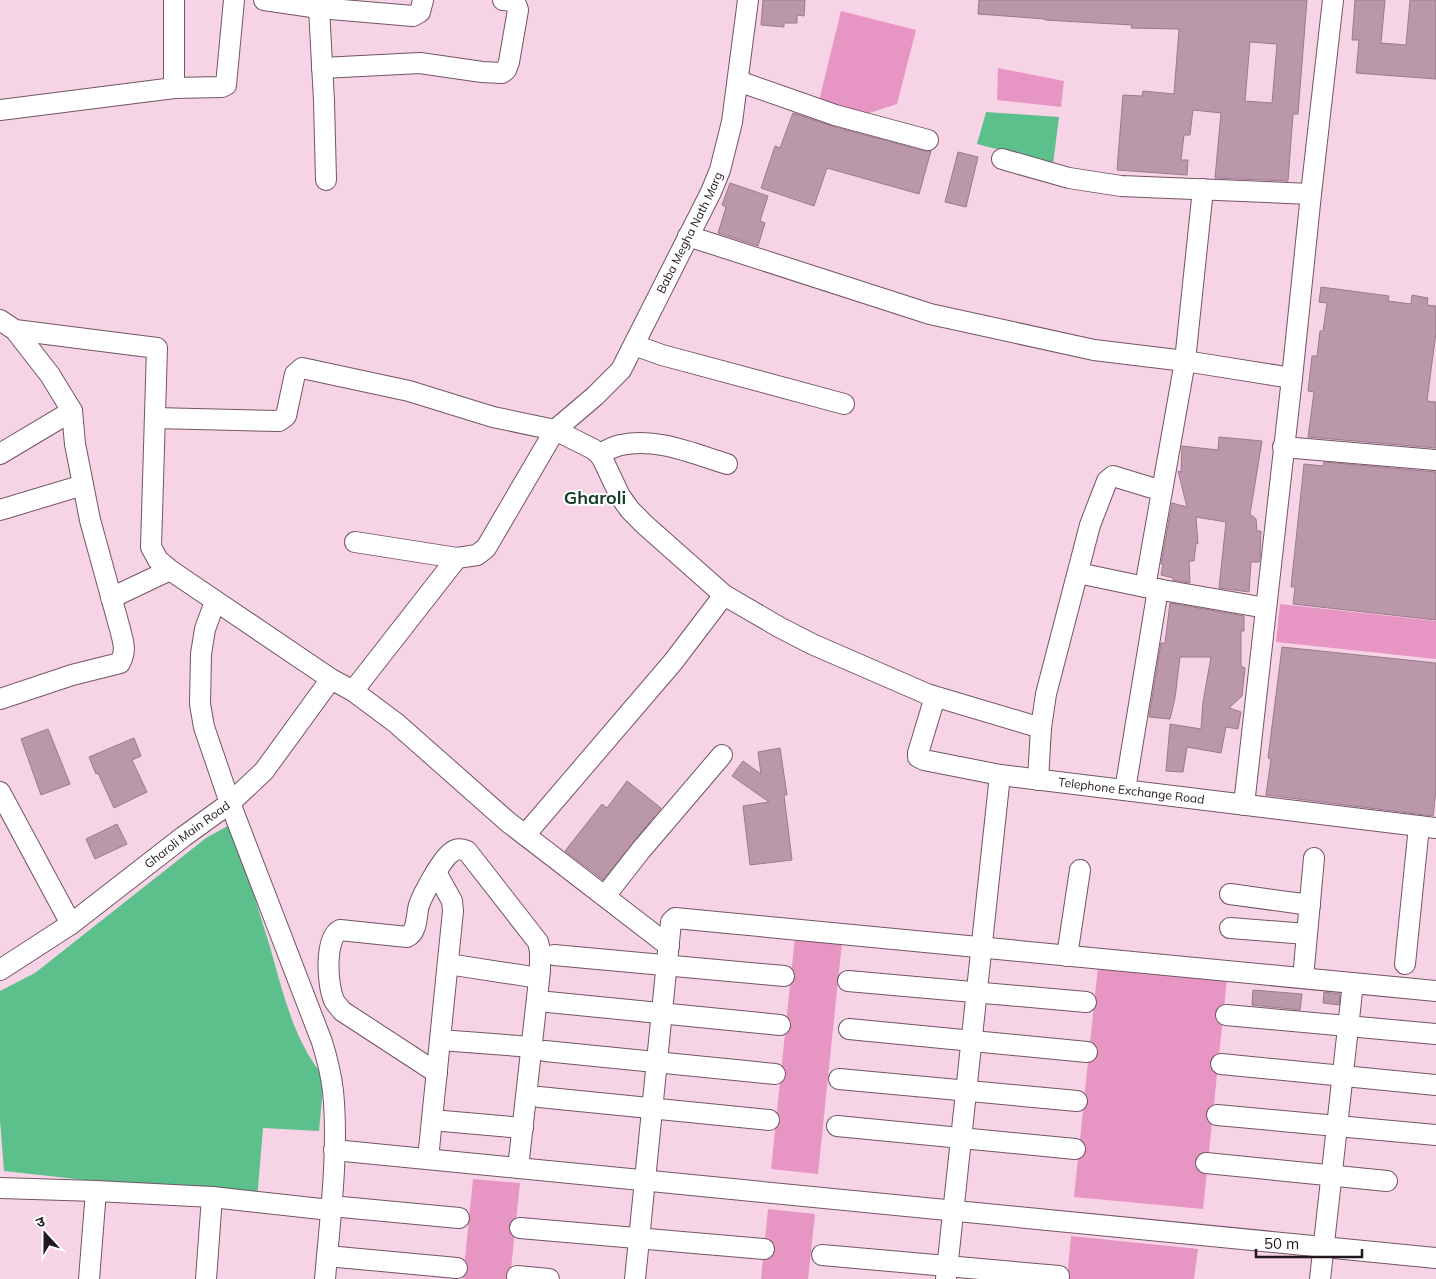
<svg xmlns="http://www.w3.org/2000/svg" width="1436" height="1279" font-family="Mulish,'Noto Sans Devanagari',sans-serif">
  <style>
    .green { fill: #e796c3 }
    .water { fill: #5bc08b }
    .building { fill: #ba98aa; stroke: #9b7a8c; fill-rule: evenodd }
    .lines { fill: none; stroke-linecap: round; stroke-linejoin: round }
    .minor-casing { stroke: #735465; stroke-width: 22 }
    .minor { stroke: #fff; stroke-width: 20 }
    .labels { text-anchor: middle; stroke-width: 4; stroke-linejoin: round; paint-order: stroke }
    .street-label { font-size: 12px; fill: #22161d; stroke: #fff }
    .district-label { font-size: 18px; font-weight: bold; fill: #153e29; stroke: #fff }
  </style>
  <rect width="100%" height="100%" fill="#f7d3e6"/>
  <g class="green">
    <path d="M841 11 916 30 897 104 863 115 819 101Z"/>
    <path d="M998 68 1064 81 1061 107 997 100Z"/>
    <path d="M1280 604 1436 621V659L1276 642Z"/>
    <path d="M795 937 842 942 818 1174 771 1169Z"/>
    <path d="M1098 966 1227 979 1203 1209 1074 1197Z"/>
    <path d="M473 1179 520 1183 510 1279H463Z"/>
    <path d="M768 1209 815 1214 808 1279H761Z"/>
    <path d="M1071 1236 1198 1249 1194 1279H1067Z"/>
  </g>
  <g class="water">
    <path d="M986 112 1059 117 1053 164 977 144Z"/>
    <path d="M233 823C245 864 257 906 270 947 283 992 293 1040 324 1077L319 1131 263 1128 257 1199 4 1171 0 1120V991L35 973 206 838Z"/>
  </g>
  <g class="building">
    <path d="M763 0H805L804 16 797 15V23H784V27L761 25Z"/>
    <path d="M979 0H1307L1298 114H1293L1288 181 1215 178 1221 113 1193 110 1190 135H1184L1181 160H1188L1187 175 1117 170 1123 95 1142 96 1143 91 1174 94 1179 29 1131 28 1132 25 1045 20V19L978 14ZM1250 42 1277 44 1272 103 1245 101Z"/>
    <path d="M1355 0H1385L1381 43 1406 45 1410 0H1436V79L1356 73 1359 40H1352Z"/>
    <path d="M793 113 832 126 925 151H931L919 194 827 168 814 206 761 188 775 146 780 148Z"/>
    <path d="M958 152 978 157 966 207 945 202Z"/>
    <path d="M730 183 768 196 760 221 765 223 758 246 718 233 726 207 722 205Z"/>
    <path d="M1321 287 1389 296 1388 301 1411 304 1412 295 1428 298 1427 305 1436 306V332L1427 401 1436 402V448L1308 437 1314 392 1308 391 1312 356H1317L1320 331H1323L1327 303 1319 302Z"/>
    <path d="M1219 437 1262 441 1250 514 1256 519 1257 531H1261L1260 558 1259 562H1251L1249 592 1219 588 1226 522 1196 517 1198 544 1196 543 1194 561H1189L1190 583 1173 580V578L1161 575 1163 564H1161L1172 503 1187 507 1178 471 1181 472 1182 446 1218 450Z"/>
    <path d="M1324 462 1436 472V620L1293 604 1295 587H1291L1304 464 1323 466Z"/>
    <path d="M1170 603 1244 616V631H1241V666L1245 668 1242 696 1229 708 1241 712 1238 729 1226 727 1221 753 1187 747 1183 772 1166 771 1170 724 1201 729 1203 702 1211 657H1180L1175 698 1170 719 1149 717 1161 643H1165Z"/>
    <path d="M1282 647 1436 663V790L1433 816 1266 795 1271 759 1268 758Z"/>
    <path d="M48 729 70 784 41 795 21 739Z"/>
    <path d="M134 738 141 756 132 760 147 792 114 808 98 773 96 774 89 757Z"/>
    <path d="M780 748 787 795H784L792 860 750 865 743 806 769 802 732 776 743 761 761 774 758 752Z"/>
    <path d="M627 781 661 808 603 880 565 851 602 804 607 808Z"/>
    <path d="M117 824 127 844 95 859 86 839Z"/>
    <path d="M1253 990 1302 994 1300 1010 1252 1005Z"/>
    <path d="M1324 992 1340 994 1339 1005 1323 1003Z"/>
  </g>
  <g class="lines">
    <g class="minor-casing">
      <g id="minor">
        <path d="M264 0 319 8 413 16 420 12 423 0"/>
        <path d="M319 8 324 101 326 180"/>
        <path d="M322 68 420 63 482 72 502 73 506 70 509 62 518 10C516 1 511 1 503 0"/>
        <path d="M738 81 835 115 928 140"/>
        <path d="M174 88V0"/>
        <path d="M0 110 174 88 222 87 226 85 234 0"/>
        <path d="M1002 159 1069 178 1121 186 1311 194"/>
        <path d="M688 236 930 314 1094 350 1185 361 1292 378"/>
        <path d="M0 320 15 330 157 348 151 547 158 560 170 570 331 679"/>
        <path d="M634 345 662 355 844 404"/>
        <path d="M155 418 279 421 286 416 295 374 302 368 409 391 493 417 555 430 593 449 599 454 603 460 620 496 630 510 645 525 724 595"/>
        <path d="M1283 447 1436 460"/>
        <path d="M0 454 72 411"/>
        <path d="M599 454C606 451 614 446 621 445 657 437 694 454 727 464"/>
        <path d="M0 510 83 485"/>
        <path d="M355 542 457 558"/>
        <path d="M1078 573 1145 587 1266 608"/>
        <path d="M1145 587 1185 361 1203 189"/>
        <path d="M111 598 170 570"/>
        <path d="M215 602 205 629 201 654 200 704 204 727 230 803 322 1042C327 1058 331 1074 333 1091 339 1150 330 1220 325 1279"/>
        <path d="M353 691 396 723 508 822 669 946"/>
        <path id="s1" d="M935 697 918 753V757L924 760 1000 775 1436 828"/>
        <path d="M0 699 72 675 120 663C127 650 123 642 120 629L90 520 75 444 72 411 50 375 15 330"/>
        <path d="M1038 780 1041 728 1046 694 1090 525 1107 481 1113 476 1162 491"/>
        <path d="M1125 790 1158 589"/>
        <path d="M0 792 71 924"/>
        <path d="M1244 805 1292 378 1311 194 1333 0"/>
        <path d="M525 835 673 662 724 595 779 627 812 644 927 694 1041 728"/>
        <path d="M1230 894 1310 905"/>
        <path d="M605 896 641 850 722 755"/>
        <path d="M1230 928 1307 934"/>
        <path d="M554 955 784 976"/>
        <path d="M1067 956 1080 870"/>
        <path d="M448 964 539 978"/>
        <path d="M1405 964 1419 826"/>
        <path id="s2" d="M0 970 71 924 183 837 230 803 264 771 331 679 353 691 457 558 477 555 486 548 555 430 595 396 621 370 711 192 720 170 732 122 748 0"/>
        <path d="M1303 978 1314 858"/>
        <path d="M848 981 1086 1002"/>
        <path d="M548 1002 780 1025"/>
        <path d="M1226 1015 1436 1034"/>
        <path d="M849 1029 1087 1052"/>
        <path d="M440 1040 532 1047"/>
        <path d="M545 1051 775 1074"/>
        <path d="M1221 1064 1436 1085"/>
        <path d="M437 1073 342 1011C340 1008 337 1005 335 1002 327 989 324 938 340 930L407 937C418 932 416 915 419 905 423 894 442 858 452 852 457 848 462 849 467 851L538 942 540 951V971L518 1168"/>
        <path d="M839 1079 1077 1101"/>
        <path d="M539 1097 769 1120"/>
        <path d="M1217 1115 1436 1135"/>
        <path d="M432 1120 523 1128"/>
        <path d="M837 1126 1075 1149"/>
        <path d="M334 1150 1436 1258"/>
        <path d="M428 1159 453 911 452 901 436 872"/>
        <path d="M1206 1163 1387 1181"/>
        <path d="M0 1188 96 1191 212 1197 330 1210"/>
        <path d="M331 1206 459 1218"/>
        <path d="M520 1228 764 1249"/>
        <path d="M822 1255 1059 1276"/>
        <path d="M327 1256 457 1268"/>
        <path d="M517 1276 549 1279"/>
        <path d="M89 1279 96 1191"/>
        <path d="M206 1279 212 1197"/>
        <path d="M635 1279 671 922 675 918 1436 991"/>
        <path d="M946 1279 1000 775"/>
        <path d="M1320 1279 1353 983"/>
      </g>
    </g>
    <use href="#minor" class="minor"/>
  </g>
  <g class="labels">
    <g class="street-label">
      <text dy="4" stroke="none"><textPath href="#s2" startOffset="1050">Baba Megha Nath Marg</textPath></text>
      <text dy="4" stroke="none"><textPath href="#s1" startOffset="279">Telephone Exchange Road</textPath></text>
      <text dy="4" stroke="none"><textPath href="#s2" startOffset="231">Gharoli Main Road</textPath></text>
    </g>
    <g class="district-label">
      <text x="595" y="504">Gharoli</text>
    </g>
  </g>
  <g transform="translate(45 1234) rotate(339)" stroke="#ffffff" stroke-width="4" paint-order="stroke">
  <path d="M0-4L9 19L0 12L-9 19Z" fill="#22161d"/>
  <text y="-8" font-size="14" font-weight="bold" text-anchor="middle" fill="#22161d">उ</text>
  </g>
  <path d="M1256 1249v8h106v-8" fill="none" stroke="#22161d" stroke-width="2.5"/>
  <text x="1264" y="1249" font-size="15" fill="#22161d" stroke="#ffffff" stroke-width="4" paint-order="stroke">50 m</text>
</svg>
